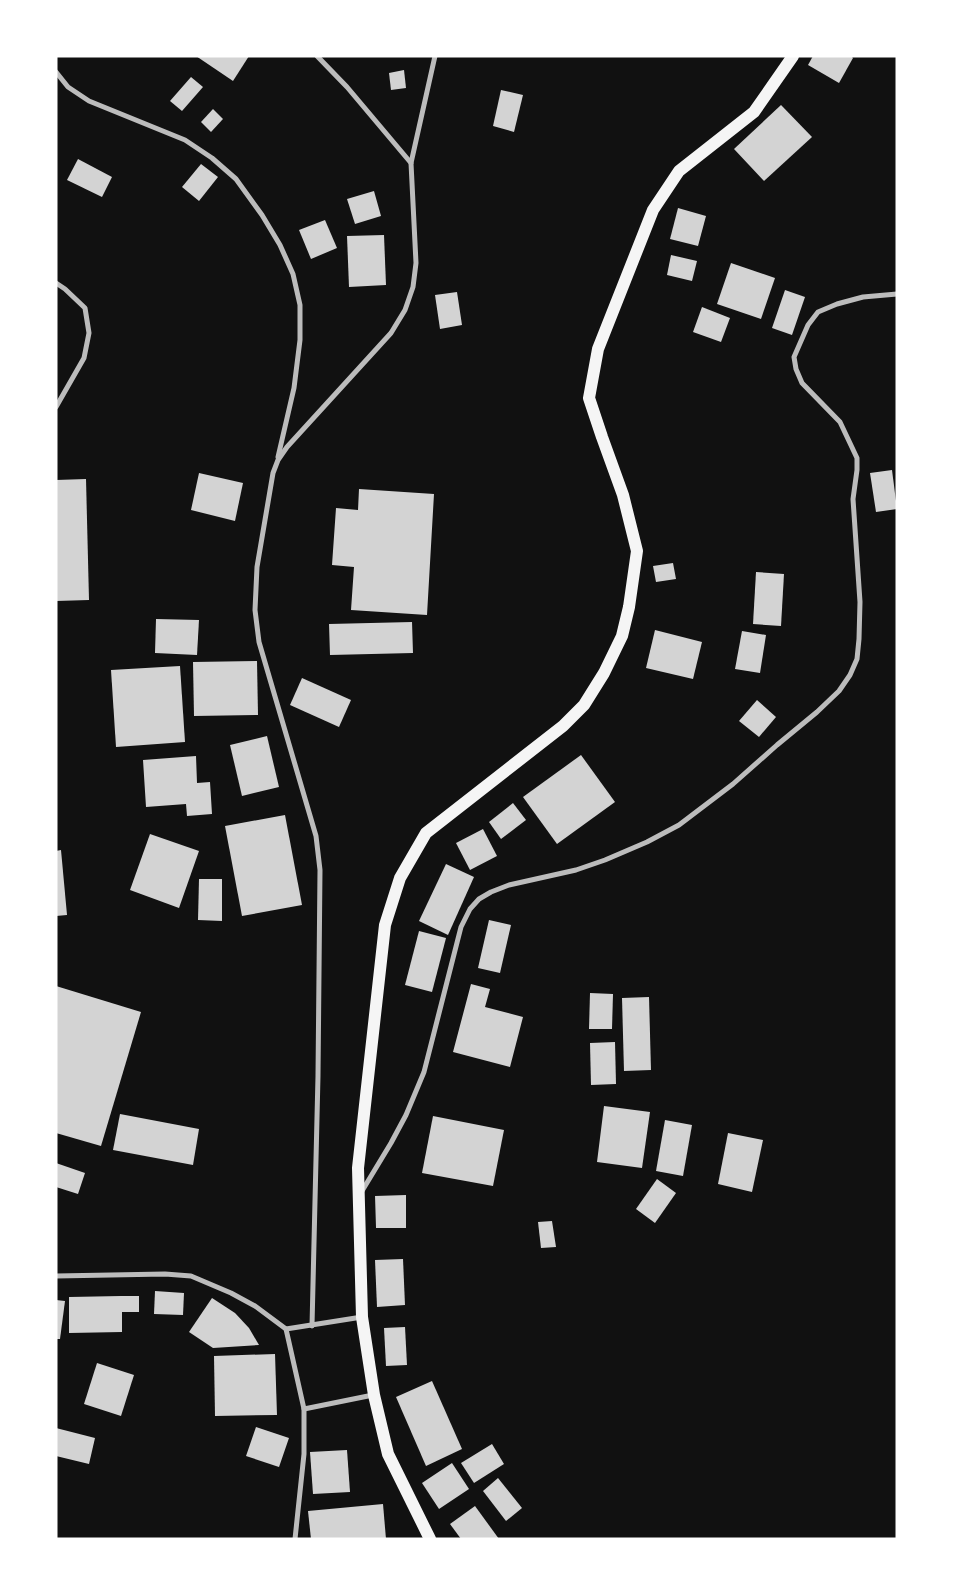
<svg xmlns="http://www.w3.org/2000/svg" width="953" height="1595" font-family="'IBM Plex Sans',sans-serif">
  <style>
    .building { fill: #d3d3d3 }
    .lines { fill: none; stroke-linecap: round; stroke-linejoin: round }
    .minor { stroke: #bcbcbc; stroke-width: 5 }
    .primary { stroke: #f5f5f5; stroke-width: 12 }
  </style>
  <rect width="100%" height="100%" fill="#111"/>
  <g class="building">
    <path d="M196 56H249L233 81Z"/>
    <path d="M813 56H851L853 58 839 83 808 65Z"/>
    <path d="M404 70 406 88 391 90 389 73Z"/>
    <path d="M191 77 203 87 182 111 170 101Z"/>
    <path d="M501 90 523 95 514 132 493 126Z"/>
    <path d="M781 105 812 137 764 181 734 149Z"/>
    <path d="M213 109 223 119 211 132 201 122Z"/>
    <path d="M78 159 112 177 102 197 67 180Z"/>
    <path d="M201 164 218 177 199 201 182 187Z"/>
    <path d="M374 191 381 216 355 224 347 199Z"/>
    <path d="M678 208 706 216 698 246 670 239Z"/>
    <path d="M325 220 337 248 311 259 299 230Z"/>
    <path d="M384 235 386 285 349 287 347 236Z"/>
    <path d="M671 255 697 261 692 281 667 275Z"/>
    <path d="M731 263 775 278 761 319 717 304Z"/>
    <path d="M785 290 805 297 792 335 772 328Z"/>
    <path d="M457 292 462 325 440 329 435 295Z"/>
    <path d="M702 307 730 318 721 342 693 332Z"/>
    <path d="M892 470 897 509 876 512 870 473Z"/>
    <path d="M199 473 243 483 235 521 191 510Z"/>
    <path d="M86 479 89 600 56 601V480Z"/>
    <path d="M359 489 434 494 427 615 351 610 354 567 332 565 336 508 358 510Z"/>
    <path d="M673 563 676 579 656 582 653 566Z"/>
    <path d="M756 572 784 574 781 626 753 624Z"/>
    <path d="M156 619 199 620 197 655 155 653Z"/>
    <path d="M412 622 413 653 330 655 329 624Z"/>
    <path d="M655 630 702 642 693 679 646 668Z"/>
    <path d="M742 631 766 635 760 673 735 669Z"/>
    <path d="M257 661 258 715 194 716 193 662Z"/>
    <path d="M180 666 185 742 116 747 111 670Z"/>
    <path d="M302 678 351 700 339 727 290 705Z"/>
    <path d="M757 700 776 717 759 737 739 721Z"/>
    <path d="M267 736 279 787 242 796 230 745Z"/>
    <path d="M581 755 615 802 557 844 523 797Z"/>
    <path d="M196 756 197 783 210 782 212 814 187 816 186 804 146 807 143 760Z"/>
    <path d="M513 803 526 820 501 839 489 822Z"/>
    <path d="M285 815 302 905 242 916 225 826Z"/>
    <path d="M483 829 497 856 470 870 456 843Z"/>
    <path d="M150 834 199 851 179 908 130 890Z"/>
    <path d="M61 850 67 915 56 916V851Z"/>
    <path d="M446 864 474 877 448 935 419 921Z"/>
    <path d="M199 879H222V921L198 920Z"/>
    <path d="M489 920 511 925 500 973 478 968Z"/>
    <path d="M419 931 446 938 432 992 405 985Z"/>
    <path d="M471 984 490 989 485 1007 523 1017 510 1067 453 1052Z"/>
    <path d="M56 986 141 1012 101 1146 56 1133Z"/>
    <path d="M590 993 613 994 612 1029H589Z"/>
    <path d="M649 997 651 1070 624 1071 622 998Z"/>
    <path d="M615 1042 616 1084 591 1085 590 1043Z"/>
    <path d="M604 1106 650 1112 642 1168 597 1162Z"/>
    <path d="M120 1114 199 1129 193 1165 113 1150Z"/>
    <path d="M433 1116 504 1130 493 1186 422 1173Z"/>
    <path d="M665 1120 692 1125 683 1176 656 1171Z"/>
    <path d="M728 1133 763 1140 752 1192 718 1184Z"/>
    <path d="M56 1163 85 1173 78 1194 56 1187Z"/>
    <path d="M657 1179 676 1193 655 1223 636 1209Z"/>
    <path d="M406 1195V1228H376L375 1196Z"/>
    <path d="M552 1221 556 1247 541 1248 538 1222Z"/>
    <path d="M403 1259 405 1305 377 1307 375 1260Z"/>
    <path d="M155 1291 184 1293 183 1315 154 1314Z"/>
    <path d="M121 1296H139V1312H122V1332L69 1333V1297Z"/>
    <path d="M212 1298 235 1313 249 1328 259 1345 213 1348 189 1332Z"/>
    <path d="M56 1300 65 1301 60 1339H56Z"/>
    <path d="M405 1327 407 1365 386 1366 384 1328Z"/>
    <path d="M275 1354 277 1415 215 1416 214 1356Z"/>
    <path d="M97 1363 134 1375 121 1416 84 1404Z"/>
    <path d="M432 1381 462 1449 426 1466 396 1397Z"/>
    <path d="M256 1427 289 1438 279 1467 246 1456Z"/>
    <path d="M56 1428 95 1438 89 1464 56 1456Z"/>
    <path d="M492 1444 504 1464 474 1483 461 1463Z"/>
    <path d="M347 1450 350 1492 313 1494 310 1452Z"/>
    <path d="M452 1463 469 1489 439 1509 422 1483Z"/>
    <path d="M498 1478 522 1508 506 1521 483 1491Z"/>
    <path d="M383 1504 386 1539H311L308 1511Z"/>
    <path d="M475 1506 499 1539H461L450 1524Z"/>
  </g>
  <g class="lines">
    <g class="minor">
      <path d="M317 56 347 87 411 163"/>
      <path d="M56 72 68 87 89 101 185 140 212 158 236 179 262 215 280 245 293 274 300 305V340L294 388 278 457"/>
      <path d="M56 283 65 289 85 308 89 333 84 358 56 407"/>
      <path d="M362 1191 391 1143 406 1115 424 1072 461 927 470 909 479 899 491 892 509 885 576 870 605 860 647 842 679 825 733 784 777 745 817 712 839 691 850 675 857 659 859 639 860 602 853 499 857 470V458L840 422 802 383 796 369 794 357 808 325 818 312 837 304 863 297 897 294"/>
      <path d="M56 1276 165 1274 191 1276 231 1293 255 1306 286 1329 304 1409V1454L295 1539"/>
      <path d="M312 1326 318 1076 320 870 316 836 259 642 255 610 257 567 273 473 278 460 287 447 391 333 405 310 413 287 416 263 411 163 435 56"/>
      <path d="M286 1329 362 1317"/>
      <path d="M304 1409 373 1395"/>
    </g>
    <path class="primary" d="M430 1539 388 1454 374 1395 362 1317 358 1168 385 925 400 878 426 833 563 726 584 705 604 673 622 636 629 607 637 551 623 495 602 437 589 398 598 349 653 210 679 171 754 112 793 56"/>
  </g>
  <rect width="953" height="1595" fill="none" stroke="#ffffff" stroke-width="115"/>
</svg>
